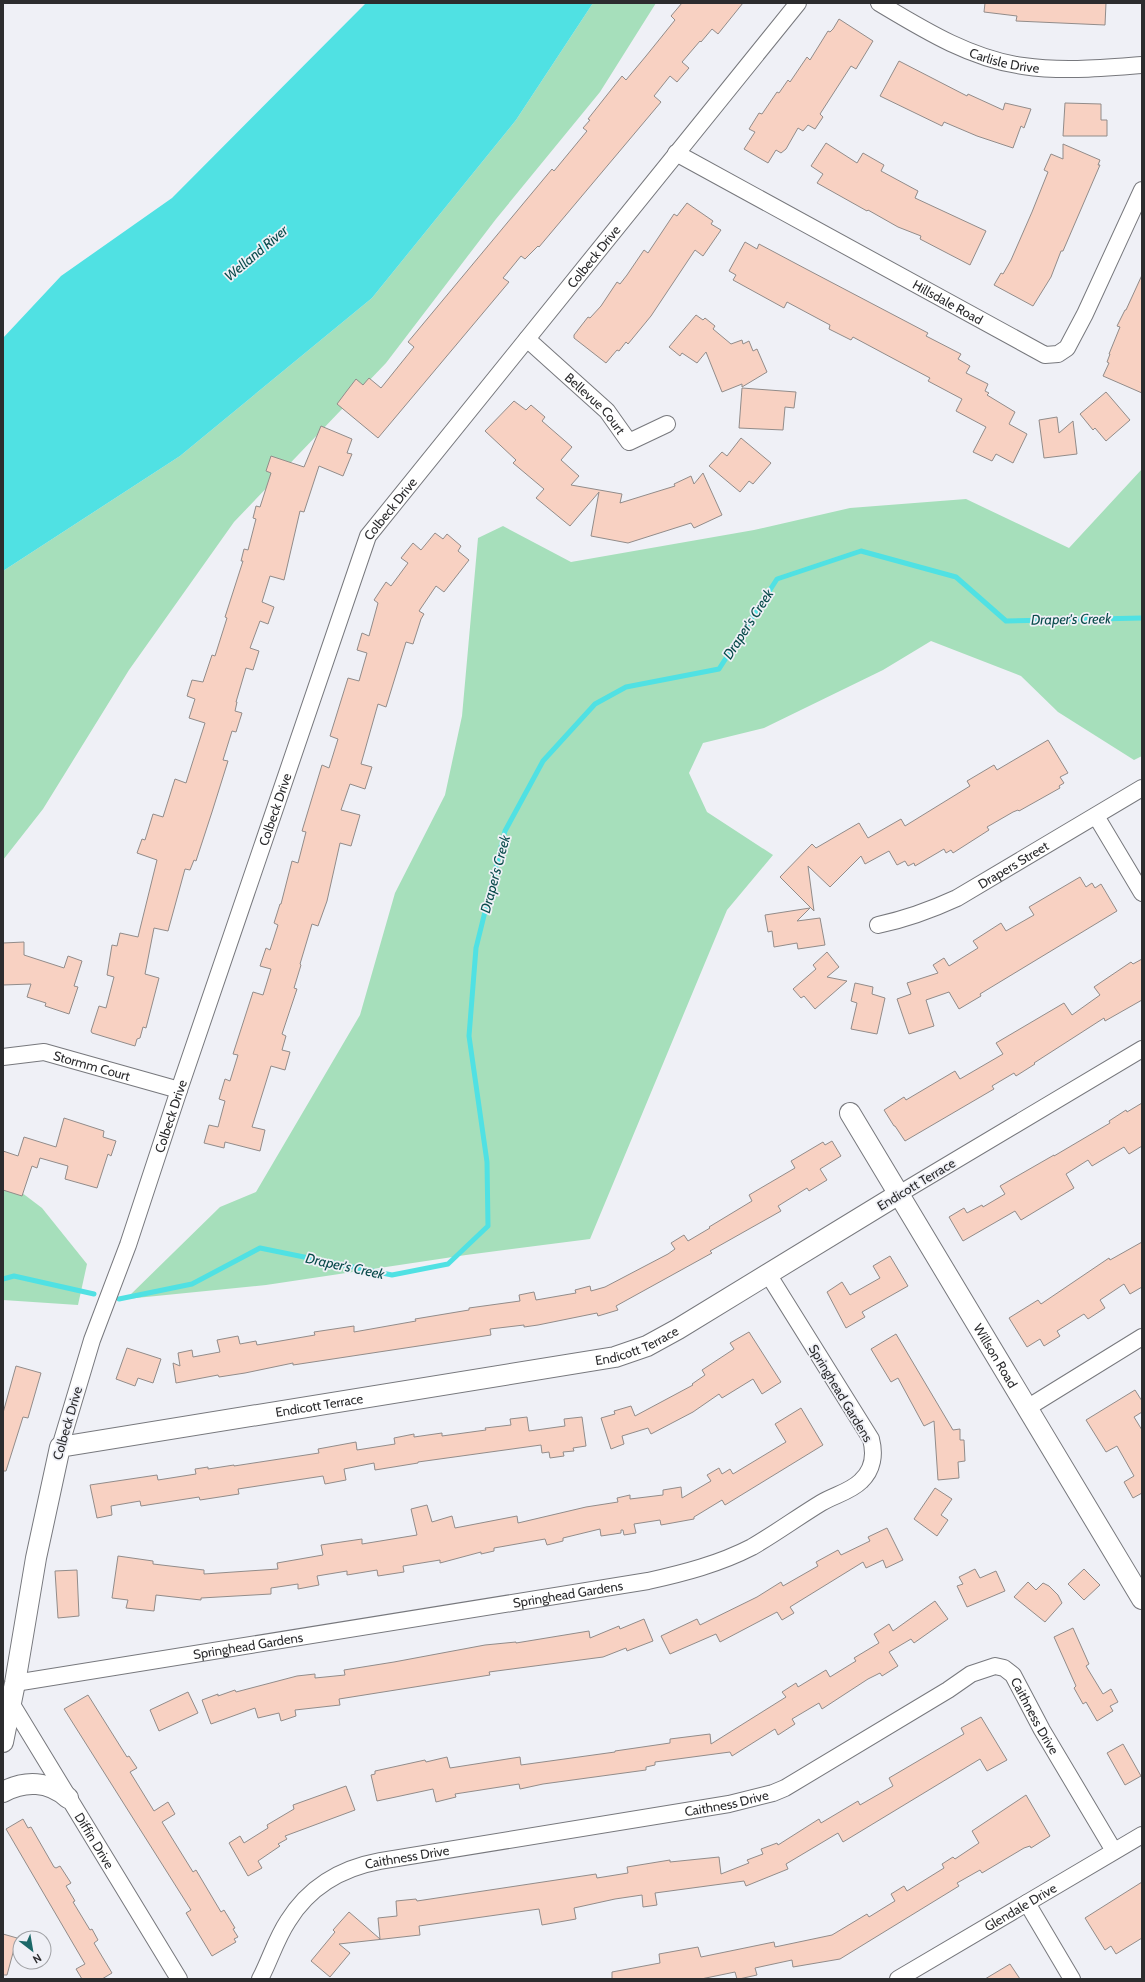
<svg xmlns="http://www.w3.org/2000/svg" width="1145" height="1982" font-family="Cabin,sans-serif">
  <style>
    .green { fill: #a6dfbb }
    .water { fill: #50e1e3 }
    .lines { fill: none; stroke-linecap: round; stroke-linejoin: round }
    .stream { stroke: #50e1e3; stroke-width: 5 }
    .building { fill: #f8d1c2; stroke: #928c8a }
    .minor-casing { stroke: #77787d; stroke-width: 18 }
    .tertiary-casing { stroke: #77787d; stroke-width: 22 }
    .minor { stroke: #fff; stroke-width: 16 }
    .tertiary { stroke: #fff; stroke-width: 20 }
    .labels { text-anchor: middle; stroke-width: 3.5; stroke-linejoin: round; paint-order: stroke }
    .street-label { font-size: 13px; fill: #2c2c2e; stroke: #eff0f6 }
    .water-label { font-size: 14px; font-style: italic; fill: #0a4b4c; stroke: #eff0f6 }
  </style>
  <rect width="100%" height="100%" fill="#eff0f6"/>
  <g class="green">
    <path d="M593 3H656L600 92 496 219 386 363 234 522 129 670 43 809 3 860V571L180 456 372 298 516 120Z"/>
    <path d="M1142 469V756L1134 760 1058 712 1021 676 931 641 883 670 764 728 703 743 689 773 707 812 773 855 727 910 590 1239 466 1255 266 1285 126 1299 220 1207 256 1192 360 1015 395 893 445 795 462 716 478 538 503 526 571 562 754 530 850 508 966 499 1069 548Z"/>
    <path d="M3 1181 9 1183 42 1208 87 1264 78 1305 3 1300Z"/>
  </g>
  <path class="water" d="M366 3H593L516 120 372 298 180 456 3 571V338L61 276 172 198Z"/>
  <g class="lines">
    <g class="stream">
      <path d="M3 1279 14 1276 94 1294"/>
      <path d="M119 1299 192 1284 260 1248 392 1275 448 1264 488 1226 487 1162 469 1036 476 948 505 831 543 761 595 704 626 687 719 669 777 579 861 551 956 577 1006 621 1142 618"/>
    </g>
  </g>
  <g class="building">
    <path d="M682 3H743L718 34 712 29 701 42 700 41 682 62 689 68 677 82 670 76 654 96 661 102 539 247 538 246 525 259 521 256 503 278 509 282 378 438 337 404 346 392 356 379 363 385 369 378 381 388 414 347 408 342 552 169 554 171 587 131 583 128 590 120 588 119 622 76 626 80 646 56 675 20 671 16Z"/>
    <path d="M985 3H1106L1105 25 1016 21 1017 16 984 12Z"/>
    <path d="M839 19 873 41 856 69 851 66 820 114 823 117 815 129 808 125 803 131 798 128 786 149 781 153 776 150 768 163 744 149 755 132 749 129 759 113 762 114 777 92 779 93 788 80 790 82 807 57 810 60 828 31 830 32 833 29Z"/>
    <path d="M899 61 967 96 968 94 1003 110 1005 103 1031 109 1024 128 1021 126 1013 148 977 136 944 122 942 126 880 96Z"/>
    <path d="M1065 103 1101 104V120H1107V136H1063Z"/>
    <path d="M826 143 857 163 863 153 884 165 881 171 918 191 915 198 986 231 970 265 920 239 921 236 898 227 868 210 867 211 817 183 823 174 811 166Z"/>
    <path d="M1063 144 1100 160 1098 165H1100L1063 251H1061L1051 277 1033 306 994 285 1001 273 1003 274 1011 260 1032 212 1048 172 1044 170 1051 154 1063 159Z"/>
    <path d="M687 203 713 221 711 224 721 230 703 256 695 250 651 316 628 344 626 342 619 351 617 350 606 363 574 338V335L588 317 590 318 601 306 617 282 620 284 627 275 644 250 648 253 674 214 677 216Z"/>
    <path d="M745 242 757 249 759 244 808 270 928 333 926 336 961 354 958 359 970 366 966 373 988 384 985 391 989 393 987 395 1015 412 1009 424 1027 434 1013 463 996 454 992 461 973 452 986 427 956 411 962 399 928 381 930 378 896 360 853 337 851 340 829 329 830 325 787 302 784 308 733 280 736 275 729 271Z"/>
    <path d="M1142 275V393L1103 376 1109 363 1107 362 1110 354H1109L1120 327 1117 326 1125 310H1126Z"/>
    <path d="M696 315 703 320 705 318 715 326 713 329 731 344 742 340 743 344 749 341 753 351 757 349 767 372 742 387V384L722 392 706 352 697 363 682 353 680 356 669 347Z"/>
    <path d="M742 388 796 392 794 408 785 407 783 430 739 428Z"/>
    <path d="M1106 392 1130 420 1106 441 1095 428 1093 430 1080 414Z"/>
    <path d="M514 401 526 410 531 405 545 417 542 421 572 447 561 460 579 476 571 485 622 494 620 503 675 486 674 484 691 476 694 484 703 473 722 515 694 528 691 523 628 543 591 536 599 492 570 526 536 498 544 489 513 463 516 460 485 431Z"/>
    <path d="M1057 417 1059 433 1073 421 1077 454 1044 458 1039 420Z"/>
    <path d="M321 426 352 439 347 453 352 454 343 476 319 466 304 512 300 511 284 580 270 576 262 602 274 607 268 624 260 621 250 648 259 651 253 670 246 668 236 702H237L235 711 242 713 236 732 232 731 223 760 228 761 212 812 196 861 194 860 190 870 185 869 168 931 154 928 145 974 159 978 146 1028 143 1027 140 1038 137 1039 135 1046 92 1033 91 1031 99 1006 106 1008 114 977 107 975 112 945 117 946 120 933 138 937 157 860 137 853 142 839 145 840 153 814 163 817 175 779 186 783 205 723 189 718 195 699 187 696 192 680 203 682 212 655 215 656 227 618 225 617 243 561H241L244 549 248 550 256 519 253 518 256 506 260 507 271 473 266 471 271 456 304 467Z"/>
    <path d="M741 438 771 463 753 484 749 481 740 492 709 466 722 452 727 456Z"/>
    <path d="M435 533 443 539 447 534 461 546 458 551 469 560 444 592 436 586 419 611 424 614 421 619 413 644 406 642 386 707 378 704 361 764 372 767 365 789 350 784 341 810 360 815 351 846 340 843 327 901 318 926 312 924 300 964 301 965 294 988 297 989 282 1034 286 1036 282 1050 290 1052 285 1070 271 1066 252 1127 265 1130 260 1151 225 1142 224 1148 204 1143 209 1125 218 1127 225 1101 219 1099 225 1079 230 1081 238 1055 233 1054 253 992 263 995 271 969 260 966 266 948 270 950 278 925 274 923 280 904H281L292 861 298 863 306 832 302 831 322 765 329 768 338 739 330 736 348 678 359 681 367 653 357 650 362 633 369 636 378 603 374 600 386 582 391 586 408 563 401 558 413 543 421 550Z"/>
    <path d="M1048 740 1068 773 1060 777 1064 783 1059 786 1060 788 1019 811 1018 810 1013 812 987 827 989 830 953 853 951 850 946 853 944 849 915 866 914 863 908 866 905 861 897 865 889 851 865 864 861 856 830 887 808 866 814 911 780 877 812 844 816 848 859 823 868 838 901 819 905 826 970 786 967 781 994 765 997 770Z"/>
    <path d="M1080 877 1086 887 1092 883 1095 888 1101 884 1117 911 980 994 981 996 959 1009 949 992 926 1000 934 1026 909 1034 897 999 911 994 907 983 938 973 933 965 944 958 949 966 978 948 973 941 1001 923 1006 931 1034 915 1029 907Z"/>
    <path d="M810 908 797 921 820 918 825 945 798 949 797 943 774 947 772 931 768 932 765 915Z"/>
    <path d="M24 942V955L64 968 68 956 82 961 74 986 78 987 69 1014 45 1006 46 1003 27 997 31 984 3 985V943Z"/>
    <path d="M827 952 839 967 827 977 847 981 815 1009 804 996 801 998 793 989 816 969 813 965Z"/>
    <path d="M1142 959V1000L1105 1021 1104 1018 1034 1063 1035 1064 1016 1076 1014 1073 992 1086 994 1089 905 1141 895 1126H894L884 1110 904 1097 906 1100 955 1071 960 1079 1003 1054 996 1043 1064 1003 1072 1015 1100 995 1094 987 1131 962 1133 964Z"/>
    <path d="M855 983 873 987 872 994 885 998 877 1034 851 1029 857 1003 851 1001Z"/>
    <path d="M1142 1103V1146L1129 1154 1124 1147 1092 1166 1088 1160 1066 1174 1074 1188 1021 1220 1015 1211 963 1241 949 1217 964 1208 967 1213 982 1205 983 1207 1005 1194 1000 1186 1054 1155V1156L1110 1123 1109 1121 1126 1110 1127 1112Z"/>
    <path d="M64 1118 104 1131 103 1137 116 1141 111 1156 108 1154 97 1188 65 1179 68 1166 40 1158 37 1168 32 1166 22 1196 3 1190V1151L18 1156 24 1137 56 1147Z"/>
    <path d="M832 1141 841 1156 820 1169 827 1180 809 1191 807 1188 778 1206 781 1211 710 1251 712 1253 616 1306 618 1310 598 1316 597 1313 538 1325 524 1327V1325L490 1329 491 1335 293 1365V1363L245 1373 219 1377 218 1375 176 1383 173 1363 180 1366 178 1353 192 1350 193 1357 220 1352 217 1340 238 1336 240 1344 256 1341 257 1345 315 1335 314 1332 354 1326V1332L416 1321 415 1319 469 1310V1308L520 1301 519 1295 534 1292 536 1300 576 1293 575 1290 590 1286 591 1291 605 1287 668 1254 675 1249 671 1243 684 1235 688 1241 710 1228 709 1227 752 1201 749 1195 795 1168 791 1161 823 1142 825 1145Z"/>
    <path d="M1142 1242V1287L1130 1294 1124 1284 1100 1300 1105 1308 1088 1319 1084 1314 1057 1331 1060 1336 1044 1346 1040 1339 1027 1347 1009 1318 1038 1300 1041 1304 1109 1258 1110 1260Z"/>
    <path d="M890 1256 908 1286 862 1312 865 1317 846 1328 827 1292 842 1282 850 1295 880 1278 873 1266Z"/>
    <path d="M749 1332 781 1382 762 1394 753 1379 722 1398 719 1394 693 1412 651 1434 648 1428 622 1436 624 1444 611 1449 601 1418 615 1414 614 1411 631 1406 635 1416 693 1385 692 1384 705 1375 702 1370 734 1349 730 1343Z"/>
    <path d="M896 1334 953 1430 960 1429V1440H964L965 1461 958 1462 959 1478 938 1480 934 1421 924 1426 898 1378 891 1382 871 1349Z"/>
    <path d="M127 1348 161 1359 153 1383 138 1378 135 1386 116 1379Z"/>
    <path d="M16 1366 41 1373 28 1418 23 1417 6 1471H3V1413Z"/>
    <path d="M1135 1390 1142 1401V1412L1134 1417 1142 1430V1493L1133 1498 1124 1482 1134 1476 1117 1446 1106 1452 1086 1420Z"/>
    <path d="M801 1408 823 1445 725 1505 722 1500 694 1517V1519L661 1525 660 1520 634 1524 636 1533 624 1535 623 1530H621V1533L601 1536 600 1529 563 1538V1541L547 1545 545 1539 494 1548V1551L481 1554V1552L440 1563V1560L403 1566 404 1572 378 1576 377 1570 347 1575V1571L317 1576 319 1585 298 1589V1584L271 1588V1594L201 1598V1600L156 1595 154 1611 126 1608 128 1600 112 1598 118 1556 153 1561V1564L204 1570V1574L278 1569 277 1563 323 1555 321 1545 362 1539V1544L417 1535 411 1509 427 1505 432 1522 452 1516 455 1528 517 1516 518 1523 586 1507 618 1502 617 1498 630 1495V1499L663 1495V1490L681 1487 682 1498 711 1481 707 1475 719 1468 722 1474 730 1469 733 1474 786 1442 775 1424Z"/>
    <path d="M527 1417 529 1431 565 1426 564 1419 582 1417 586 1446 573 1448 574 1451 563 1452 564 1456 550 1458 549 1452 542 1453 541 1445 418 1462V1463L375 1470 374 1463 344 1469 346 1480 325 1484 323 1476 238 1489 239 1494 200 1500 199 1497 141 1506 140 1501 111 1506 112 1515 97 1518 90 1485 157 1475 158 1480 196 1474 195 1469 208 1467V1469L234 1465V1466L319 1453 318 1449 356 1442 357 1450 395 1444 394 1438 414 1434V1437L442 1433V1436L486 1430 485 1428 511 1425 510 1419Z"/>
    <path d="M935 1488 952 1499 941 1515 948 1520 937 1536 914 1519Z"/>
    <path d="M887 1528 903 1560 886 1568 883 1560 866 1568 863 1562 790 1607 794 1613 782 1620 777 1612 720 1642 716 1634 670 1654 661 1636 697 1619 700 1625 757 1597 781 1582 783 1586 818 1566 816 1562 838 1550 841 1555 870 1541 868 1537Z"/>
    <path d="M975 1569 980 1578 996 1571 1005 1591 967 1607 957 1586 963 1584 959 1577Z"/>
    <path d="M1084 1569 1100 1585 1084 1600 1068 1584Z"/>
    <path d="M77 1570 79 1616 58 1618 55 1571Z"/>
    <path d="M1028 1582 1036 1590 1043 1583 1049 1586 1058 1595 1062 1603 1045 1622 1014 1597Z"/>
    <path d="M935 1601 948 1619 914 1643 911 1639 889 1652 898 1666 882 1676 880 1673 868 1679 822 1709 819 1703 792 1719 795 1724 778 1735 775 1729 732 1756 730 1752 655 1762V1765L646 1767V1770L543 1784 520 1789 519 1784 455 1794 456 1797 436 1802 433 1789 377 1801 371 1775 375 1774V1771L425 1760 426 1762 447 1757 450 1768 520 1757 521 1765 615 1752V1751L670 1743V1739L710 1734 711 1744 786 1697 782 1692 796 1683 798 1687 826 1670 830 1677 856 1661 854 1658 879 1643 874 1634 889 1624 893 1631Z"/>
    <path d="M644 1619 653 1641 627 1651 626 1648 603 1657 489 1672 490 1675 339 1699 340 1705 295 1710 296 1716 281 1721 279 1713 258 1718 255 1708 211 1724 202 1700 218 1694V1696L235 1690 236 1692 297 1676 315 1674V1678L345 1675 344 1670 394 1662 485 1645 516 1642V1643L589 1631 590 1638 619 1626 620 1629Z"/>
    <path d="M1073 1628 1089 1664 1086 1666 1103 1694 1111 1689 1118 1702 1110 1706 1113 1711 1097 1721 1086 1702 1083 1704 1074 1688 1076 1686 1054 1637Z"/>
    <path d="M188 1692 198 1713 159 1731 150 1710Z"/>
    <path d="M88 1695 127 1757 129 1756 137 1768 130 1772 154 1811 168 1802 175 1814 162 1822 193 1872 196 1870 221 1912 224 1910 235 1928 233 1929 238 1937 234 1939 236 1942 212 1956 186 1913 191 1910 64 1709Z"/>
    <path d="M981 1717 1007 1760 987 1771 980 1759 843 1842 838 1833 786 1864 788 1869 746 1886 744 1881 655 1893 657 1905 643 1907 642 1895 615 1899 574 1908 576 1919 542 1925 539 1909 419 1926 420 1935 339 1944 350 1953 330 1977 311 1961 335 1932 333 1930 349 1912 380 1939 378 1918 397 1916 396 1901 416 1899 417 1901 596 1874 597 1878 628 1873 627 1867 670 1860V1862L719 1857 721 1874 749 1863 747 1860 763 1854 761 1849 777 1843 778 1845 819 1819 821 1823 858 1801 860 1805 893 1786 889 1778 964 1734 961 1728Z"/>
    <path d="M1123 1744 1141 1776 1125 1785 1107 1753Z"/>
    <path d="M346 1786 355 1810 285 1836 287 1839 278 1844 280 1846 258 1861 262 1868 248 1876 229 1843 240 1836 244 1843 268 1828 267 1825 294 1809 293 1805Z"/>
    <path d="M1026 1795 1050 1836 1031 1848 1030 1846 1024 1848 982 1873 980 1870 957 1883 959 1886 840 1959 793 1967 792 1960 755 1968 757 1975 739 1979H737L735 1972 701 1979H612V1972L660 1963 659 1954 698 1947 701 1957 774 1942 775 1947 832 1935 867 1914 869 1917 895 1901 891 1894 904 1886 907 1891 944 1868 942 1864 953 1857 955 1859 979 1843 972 1831Z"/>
    <path d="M23 1819 28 1828 31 1827 54 1867 56 1868 60 1866 71 1883 66 1886 75 1901 73 1902 90 1930 92 1929 98 1940 94 1943 112 1973 102 1979H82L76 1969 85 1964 6 1829Z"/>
    <path d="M1142 1882V1938L1116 1954 1111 1946 1105 1950 1085 1918Z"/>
    <path d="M3 1934 17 1938 7 1975H3Z"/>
    <path d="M1010 1964 1020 1979H985Z"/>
  </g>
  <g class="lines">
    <g class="minor-casing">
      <g id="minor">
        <path id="s1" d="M879 3C924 30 971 59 1023 66 1063 72 1103 68 1142 65"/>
        <path id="s2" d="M676 153 1045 355 1058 354 1067 348 1085 314 1142 190"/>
        <path id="s3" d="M527 339 607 411 629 442 667 424"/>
        <path d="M1096 816 1142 893"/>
        <path id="s4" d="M878 925C906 919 931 910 957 898L1142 788"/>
        <path id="s5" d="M3 1057 44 1052 179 1090"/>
        <path d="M899 1194 1142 1049"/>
        <path d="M1027 1408 1142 1337"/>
        <path id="s6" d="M60 1447 92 1340 128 1245 179 1090 368 536 798 3"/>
        <path id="s7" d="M15 1683 648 1581C684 1573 719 1564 752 1547 776 1533 798 1517 821 1503 834 1495 850 1492 861 1481 873 1470 875 1454 871 1439L768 1274"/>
        <path id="s8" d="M11 1703 179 1979"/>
        <path d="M1027 1903 1072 1979"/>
        <path id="s9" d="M260 1979C270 1960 276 1939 288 1921 309 1887 342 1868 380 1861L729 1804 773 1793 785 1788 948 1690 971 1674 995 1666 1004 1668 1013 1675 1042 1730 1114 1851"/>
        <path id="s10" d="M898 1979 1142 1835"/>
      </g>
    </g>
    <g class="tertiary-casing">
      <g id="tertiary">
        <path id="s11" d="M850 1113 1142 1599"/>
        <path id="s12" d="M3 1742 15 1683 36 1558 60 1447 615 1357 647 1346 678 1329 899 1194"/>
        <path d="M3 1792C25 1780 49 1781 68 1798"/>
      </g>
    </g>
    <use href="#minor" class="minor"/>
    <use href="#tertiary" class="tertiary"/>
  </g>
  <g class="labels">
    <g class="street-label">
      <text dy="5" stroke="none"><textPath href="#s1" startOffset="139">Carlisle Drive</textPath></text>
      <text dy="5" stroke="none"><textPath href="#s6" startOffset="1321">Colbeck Drive</textPath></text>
      <text dy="5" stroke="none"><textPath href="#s2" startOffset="310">Hillsdale Road</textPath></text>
      <text dy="5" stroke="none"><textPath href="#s3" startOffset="94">Bellevue Court</textPath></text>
      <text dy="5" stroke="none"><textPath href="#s6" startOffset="997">Colbeck Drive</textPath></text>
      <text dy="5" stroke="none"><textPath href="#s6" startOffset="673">Colbeck Drive</textPath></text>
      <text dy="5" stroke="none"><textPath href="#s4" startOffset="149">Drapers Street</textPath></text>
      <text dy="5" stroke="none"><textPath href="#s5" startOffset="91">Stormm Court</textPath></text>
      <text dy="5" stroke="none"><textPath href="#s6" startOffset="349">Colbeck Drive</textPath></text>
      <text transform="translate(916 1184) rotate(-31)" y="5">Endicott Terrace</text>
      <text dy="5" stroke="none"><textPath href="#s12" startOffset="887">Endicott Terrace</textPath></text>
      <text dy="5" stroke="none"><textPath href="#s11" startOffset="283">Willson Road</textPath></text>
      <text transform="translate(841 1393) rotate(59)" y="5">Springhead Gardens</text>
      <text dy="5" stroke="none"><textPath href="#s12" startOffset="563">Endicott Terrace</textPath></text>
      <text transform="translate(67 1423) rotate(-74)" y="5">Colbeck Drive</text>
      <text dy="5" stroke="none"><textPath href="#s7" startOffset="560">Springhead Gardens</textPath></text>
      <text dy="5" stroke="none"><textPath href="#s7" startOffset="236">Springhead Gardens</textPath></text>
      <text dy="5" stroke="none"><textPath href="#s9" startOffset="900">Caithness Drive</textPath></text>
      <text dy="5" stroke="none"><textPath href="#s9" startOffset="529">Caithness Drive</textPath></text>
      <text dy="5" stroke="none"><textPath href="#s8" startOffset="161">Diffin Drive</textPath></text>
      <text dy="5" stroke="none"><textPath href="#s9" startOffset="205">Caithness Drive</textPath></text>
      <text dy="5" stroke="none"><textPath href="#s10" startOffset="142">Glendale Drive</textPath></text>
    </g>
    <g class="water-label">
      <text transform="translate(256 253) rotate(-40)" y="5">Welland River</text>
      <text transform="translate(1071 619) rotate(-1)" y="5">Draper's Creek</text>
      <text transform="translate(748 624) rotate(-57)" y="5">Draper's Creek</text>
      <text transform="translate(495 874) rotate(-75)" y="5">Draper's Creek</text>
      <text transform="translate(345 1266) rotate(12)" y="5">Draper's Creek</text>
    </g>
  </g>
  <rect width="1145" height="1982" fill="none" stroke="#2c2c2e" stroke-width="8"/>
  <g transform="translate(32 1950) rotate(149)"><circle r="19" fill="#eff0f6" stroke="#a1a2a6"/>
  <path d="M0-3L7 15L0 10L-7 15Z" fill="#1b6868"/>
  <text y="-6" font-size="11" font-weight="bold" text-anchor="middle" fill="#2c2c2e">N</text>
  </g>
</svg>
